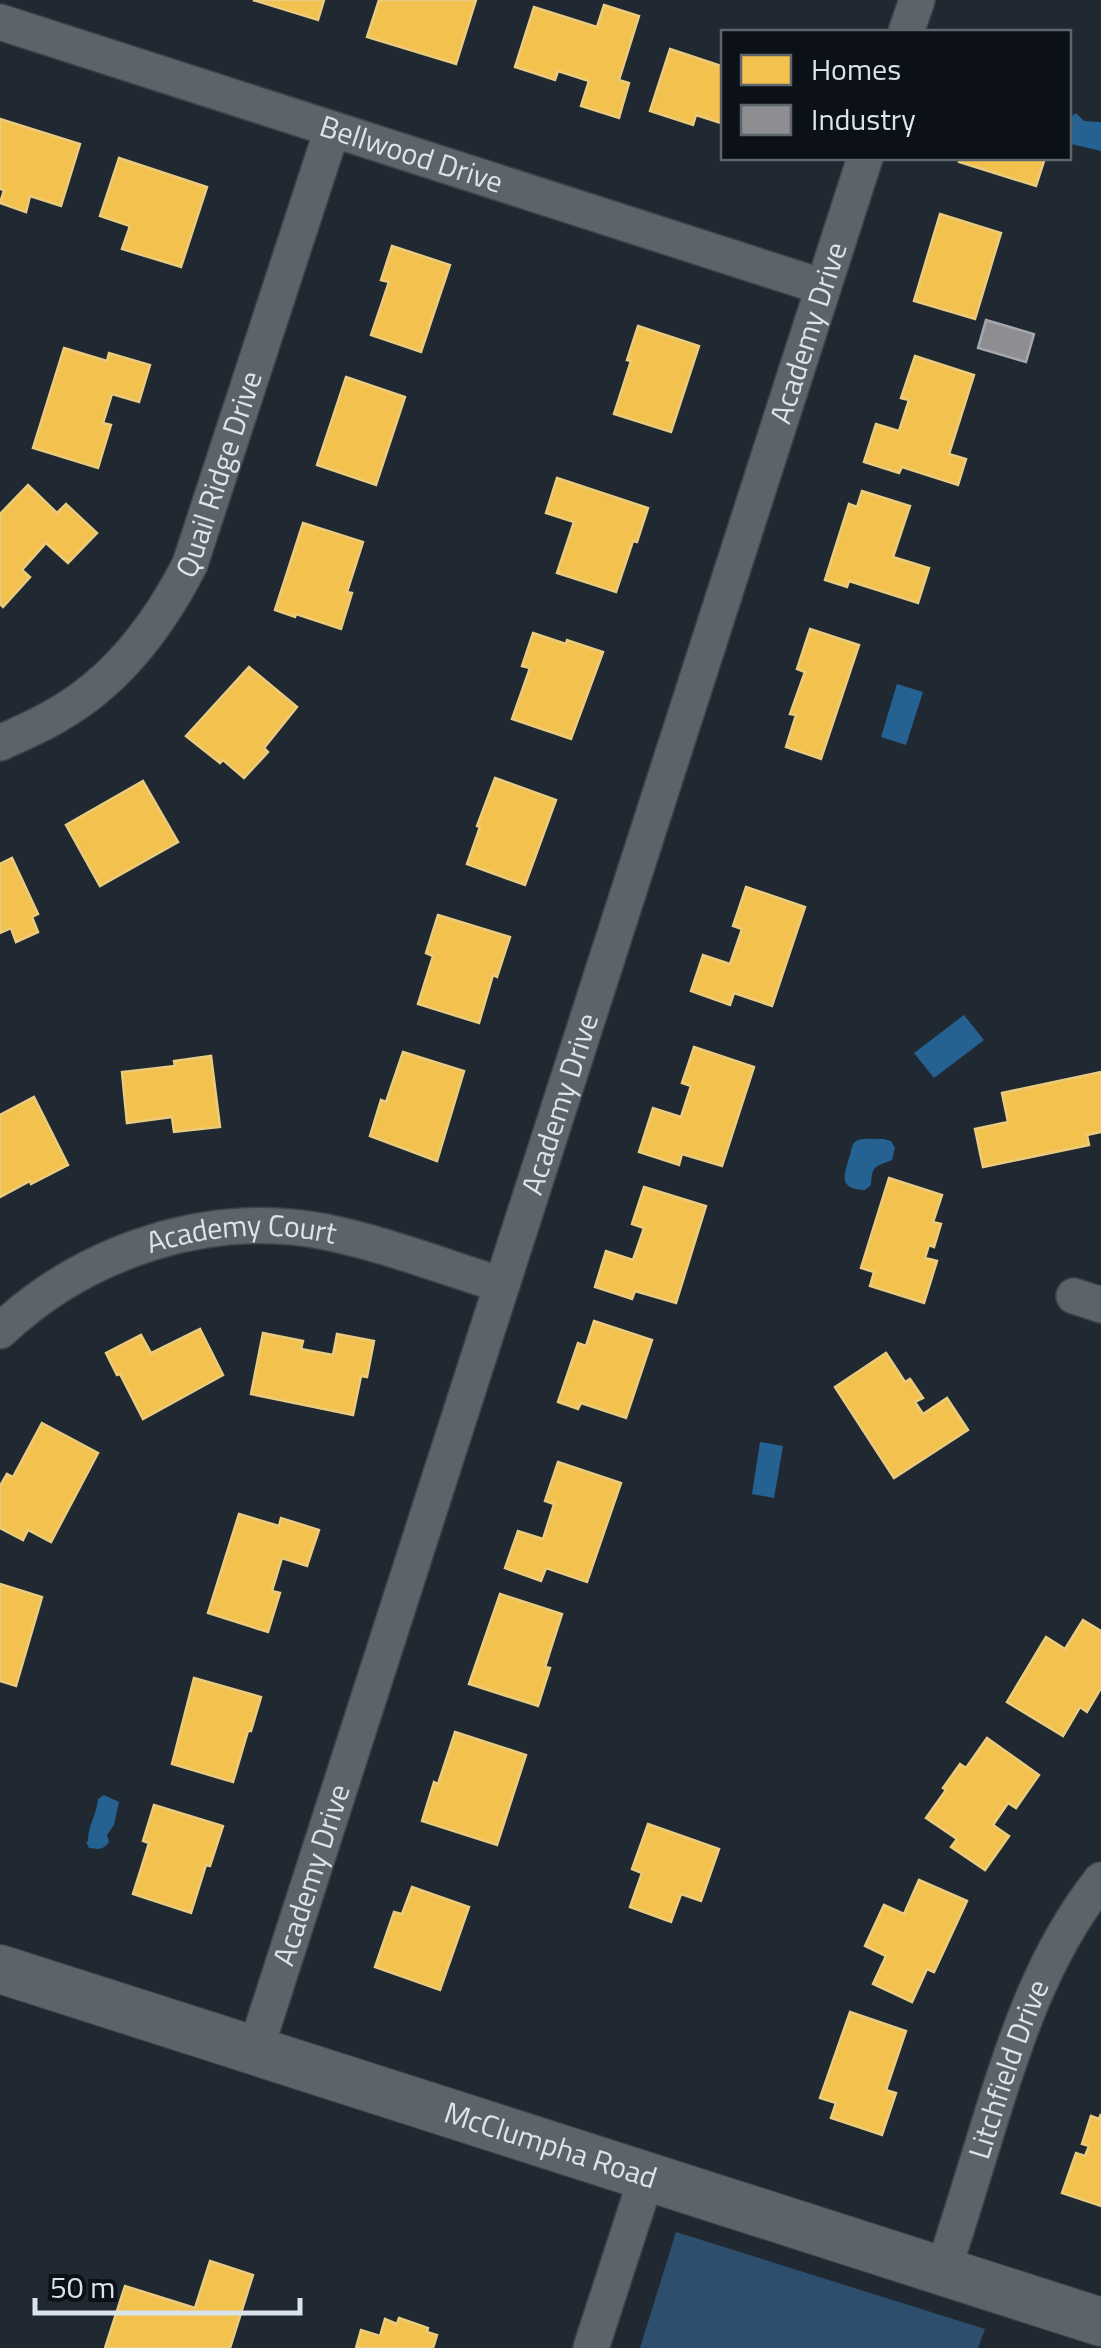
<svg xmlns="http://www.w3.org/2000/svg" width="1101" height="2348" font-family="'Titillium Web',sans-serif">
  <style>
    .green { fill: #2d4e6c }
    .water { fill: #256191 }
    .homes { fill: #f2c14e; stroke: #ebcc7e; stroke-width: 2.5 }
    .industry { fill: #8d8d92; stroke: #a4a7ad; stroke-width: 2.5 }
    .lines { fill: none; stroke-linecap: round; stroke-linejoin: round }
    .street-casing { stroke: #3c444b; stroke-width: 38 }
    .secondary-casing { stroke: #3c444b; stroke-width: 50 }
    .street { stroke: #5c6469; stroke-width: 35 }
    .secondary { stroke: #5c6469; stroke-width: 48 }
    .labels { text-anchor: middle; stroke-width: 10; stroke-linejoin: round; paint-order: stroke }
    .street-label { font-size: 30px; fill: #dae4ed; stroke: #0b1117 }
  </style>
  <rect width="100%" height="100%" fill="#202931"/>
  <path class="green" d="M676 2232 985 2329 978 2348H640Z"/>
  <g class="water">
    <path d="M1076 113 1084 121 1101 122V151L1071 144 1069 140V118Z"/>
    <path d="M897 684 923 692 906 745 881 737Z"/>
    <path d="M964 1015 984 1040 934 1078 914 1053Z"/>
    <path d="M883 1139 891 1141 895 1148 892 1160C876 1167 872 1164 871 1185L865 1190C836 1189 845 1173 850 1155 852 1149 851 1143 858 1140 863 1138 876 1139 883 1139Z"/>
    <path d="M760 1442 783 1446 774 1498 752 1494Z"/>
    <path d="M104 1795 119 1802 114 1825 107 1835 109 1842C102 1851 99 1849 89 1848L86 1842 88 1841C88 1825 97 1814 98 1799Z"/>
  </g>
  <g class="homes">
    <path d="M253 0H324L318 20Z"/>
    <path d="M379 0H476L456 64 367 37Z"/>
    <path d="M604 5 639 16 619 80 629 83 619 118 581 106 589 81 558 71 555 80 515 67 534 7 597 27Z"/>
    <path d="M670 49 724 67V124L696 115 693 125 650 111Z"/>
    <path d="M0 119 80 144 61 206 30 196 26 212 0 203 4 190 0 189Z"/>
    <path d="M119 158 207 187 181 267 122 249 130 226 100 216Z"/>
    <path d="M960 158H1045L1036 186 959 162Z"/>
    <path d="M940 214 1001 233 975 319 914 301Z"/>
    <path d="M392 246 450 265 421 352 371 335 389 282 381 280Z"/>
    <path d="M638 326 699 346 671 432 614 414 631 361 627 360Z"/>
    <path d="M64 348 107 361 109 353 150 365 139 402 112 394 103 423 111 425 98 468 33 448Z"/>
    <path d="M915 356 974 375 949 454 966 459 958 485 902 467 899 473 864 462 876 424 899 431 909 400 901 398Z"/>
    <path d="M346 377 405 397 376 485 317 465Z"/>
    <path d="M557 478 648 508 637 542 633 541 616 592 557 573 574 522 546 513Z"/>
    <path d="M28 485 57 513 66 504 97 533 68 563 46 543 22 570 30 577 3 607 0 604V514Z"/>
    <path d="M862 491 910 506 893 557 929 568 918 603 849 581 847 587 825 580 849 504 857 507Z"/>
    <path d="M303 523 363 542 347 592 352 593 341 629 296 614 295 617 275 610Z"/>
    <path d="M810 629 859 645 821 759 786 747 796 715 790 714 805 672 797 669Z"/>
    <path d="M533 633 566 644 567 640 603 652 571 739 512 719 530 668 522 666Z"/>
    <path d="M249 667 297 707 264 748 268 752 244 778 223 760 220 763 186 736Z"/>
    <path d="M495 778 556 800 525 885 467 864 480 827 477 826Z"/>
    <path d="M143 781 178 842 100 886 66 825Z"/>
    <path d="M12 858 38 914 32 917 38 932 16 942 11 928 0 933V864Z"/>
    <path d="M746 887 805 907 772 1006 734 993 730 1005 691 991 703 955 730 964 742 929 733 926Z"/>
    <path d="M438 915 510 937 497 977 493 975 479 1023 418 1004 433 956 426 953Z"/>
    <path d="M694 1047 754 1067 722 1166 682 1154 679 1165 639 1152 653 1108 681 1117 691 1086 682 1083Z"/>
    <path d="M403 1052 464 1071 437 1161 370 1136 381 1100 386 1102Z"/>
    <path d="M211 1056 220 1127 174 1132 172 1117 127 1123 122 1072 175 1066 174 1061Z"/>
    <path d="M1101 1072V1132L1087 1135 1089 1145 983 1167 975 1129 1008 1122 1002 1093Z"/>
    <path d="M34 1097 68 1165 31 1184 30 1181 0 1197V1115Z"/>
    <path d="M889 1178 942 1195 933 1222 941 1224 934 1247 929 1245 925 1258 937 1261 924 1303 870 1286 874 1272 861 1268Z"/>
    <path d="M644 1187 706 1206 676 1303 635 1291 632 1299 595 1287 606 1251 633 1260 644 1228 632 1224Z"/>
    <path d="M594 1321 652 1340 626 1418 581 1403 578 1409 558 1402 578 1343 586 1346Z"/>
    <path d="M200 1329 223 1375 143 1419 120 1374 117 1375 106 1353 141 1335 151 1353Z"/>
    <path d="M263 1333 303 1341 301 1349 333 1355 337 1334 374 1341 367 1377 361 1376 353 1415 251 1394Z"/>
    <path d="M886 1353 905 1382 910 1379 923 1398 915 1402 923 1414 947 1398 968 1430 894 1478 835 1387Z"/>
    <path d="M42 1423 98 1453 51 1542 28 1530 23 1540 0 1528V1486L7 1474 13 1477Z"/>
    <path d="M558 1462 621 1483 587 1582 546 1568 541 1581 505 1568 518 1531 543 1539 554 1504 545 1501Z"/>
    <path d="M239 1514 279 1526 281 1518 319 1530 307 1566 282 1558 272 1591 280 1593 268 1632 208 1613Z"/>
    <path d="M0 1584 42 1597 16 1686 0 1681Z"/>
    <path d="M500 1594 562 1614 545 1667 550 1668 538 1706 469 1684Z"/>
    <path d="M1083 1620 1101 1631V1688L1087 1712 1080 1707 1063 1736 1007 1702 1046 1637 1065 1649Z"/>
    <path d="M194 1678 261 1697 251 1731H248L233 1782 172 1764Z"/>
    <path d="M455 1732 526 1755 497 1845 422 1821 434 1782 438 1784Z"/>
    <path d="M987 1738 1039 1775 1016 1808 1008 1803 993 1825 1009 1836 985 1870 951 1847 957 1839 926 1818 946 1790 943 1788 960 1764 966 1768Z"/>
    <path d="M154 1805 223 1826 210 1866 206 1865 191 1913 133 1894 149 1843 143 1841Z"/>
    <path d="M648 1824 719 1849 701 1901 681 1894 671 1922 630 1907 642 1873 632 1869Z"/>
    <path d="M919 1880 967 1901 934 1972 927 1969 912 2002 873 1984 886 1956 865 1946 884 1905 904 1914Z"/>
    <path d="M412 1887 469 1907 440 1990 375 1967 394 1912 402 1914Z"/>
    <path d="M850 2012 906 2031 886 2090 896 2093 882 2135 831 2118 836 2103 820 2098Z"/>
    <path d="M1101 2114V2206L1062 2193 1076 2153 1085 2156 1089 2146 1082 2144 1091 2116 1099 2119Z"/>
    <path d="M210 2261 253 2275 230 2348H105L125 2286 195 2308Z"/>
    <path d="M399 2318 428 2328 427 2332 437 2335 433 2348H356L361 2330 380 2336 385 2319 397 2324Z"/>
  </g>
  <path class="industry" d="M986 320 1034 334 1026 362 978 348Z"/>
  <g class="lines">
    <g class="street-casing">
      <g id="street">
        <path id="s1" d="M0 22 823 287"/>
        <path d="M906 32 917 0"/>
        <path id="s2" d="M0 743C19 734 39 726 57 715 117 681 159 625 190 564L332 130"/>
        <path d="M1074 1296 1101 1305"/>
        <path id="s3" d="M0 1331C85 1251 209 1209 326 1232 385 1244 444 1267 502 1285"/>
        <path id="s4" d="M255 2051 865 158"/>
        <path id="s5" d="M943 2271C959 2222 974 2173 989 2124 1016 2037 1044 1952 1101 1880"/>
        <path d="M591 2348 647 2176"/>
      </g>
    </g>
    <g class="secondary-casing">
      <g id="secondary">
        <path id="s6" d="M0 1969 1101 2322"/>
      </g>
    </g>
    <use href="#street" class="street"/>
    <use href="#secondary" class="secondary"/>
  </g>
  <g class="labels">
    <g class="street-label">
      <text dy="10" stroke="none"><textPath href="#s1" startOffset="432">Bellwood Drive</textPath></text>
      <text dy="10" stroke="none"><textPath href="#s4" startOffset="1805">Academy Drive</textPath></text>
      <text dy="10" stroke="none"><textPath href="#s2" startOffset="362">Quail Ridge Drive</textPath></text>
      <text dy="10" stroke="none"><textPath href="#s4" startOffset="995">Academy Drive</textPath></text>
      <text dy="10" stroke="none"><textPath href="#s3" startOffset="268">Academy Court</textPath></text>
      <text dy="10" stroke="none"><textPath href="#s4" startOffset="185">Academy Drive</textPath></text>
      <text dy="10" stroke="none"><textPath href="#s5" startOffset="212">Litchfield Drive</textPath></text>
      <text dy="10" stroke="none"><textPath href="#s6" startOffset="578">McClumpha Road</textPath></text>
    </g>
  </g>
  <rect x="721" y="30" width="350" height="130" fill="#0b1117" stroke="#5e656d" stroke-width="2.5"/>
  <rect x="741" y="55" width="50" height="30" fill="#f2c14e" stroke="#5e656d" stroke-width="2.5"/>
  <text x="811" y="80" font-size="30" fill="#dae4ed">Homes</text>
  <rect x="741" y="105" width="50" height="30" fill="#8d8d92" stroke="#5e656d" stroke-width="2.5"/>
  <text x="811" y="130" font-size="30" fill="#dae4ed">Industry</text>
  <path d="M35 2298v15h265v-15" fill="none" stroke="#dae4ed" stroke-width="5"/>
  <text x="50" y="2298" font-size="30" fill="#dae4ed" stroke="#0b1117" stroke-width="8" paint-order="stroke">50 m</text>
</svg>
